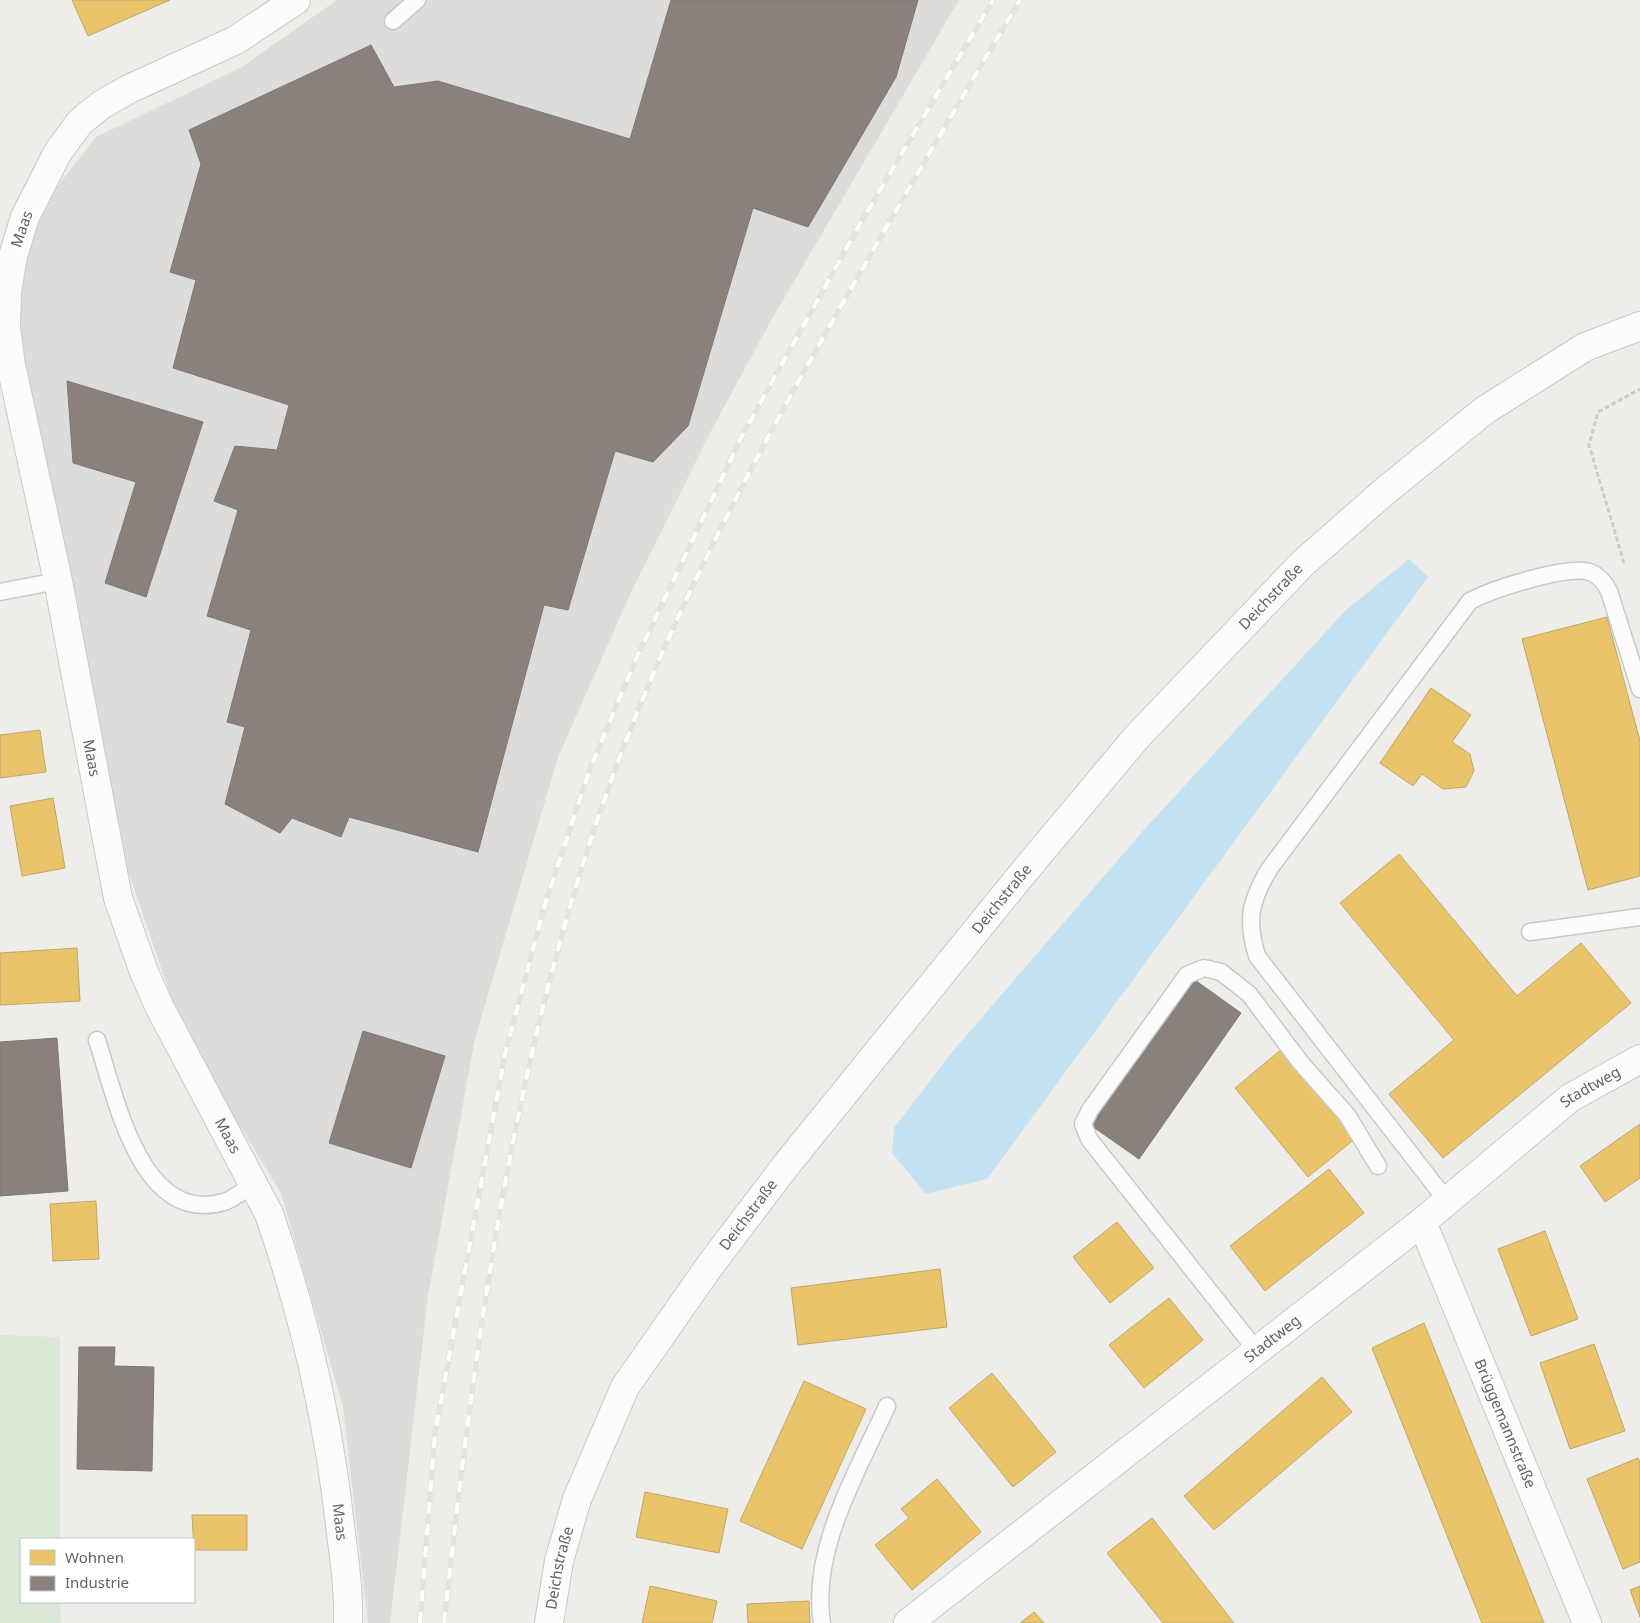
<svg xmlns="http://www.w3.org/2000/svg" width="1640" height="1623" font-family="'Noto Sans',sans-serif">
  <style>
    .industrial { fill: #dedcda }
    .green { fill: #dbe8d7 }
    .water { fill: #c4e2f2 }
    .homes { fill: #e9c46a; stroke: #c0a769 }
    .industry { fill: #8a817c; stroke: #7d7876 }
    .lines { fill: none; stroke-linecap: round; stroke-linejoin: round }
    .lane-casing { stroke: #c9c9c9; stroke-width: 19 }
    .street-casing { stroke: #c9c9c9; stroke-width: 30 }
    .secondary-casing { stroke: #c9c9c9; stroke-width: 30 }
    .path { stroke: #cbcecd; stroke-width: 3; stroke-dasharray: 5 2.5; stroke-linecap: butt }
    .lane { stroke: #fdfcfc; stroke-width: 16 }
    .street { stroke: #fdfcfc; stroke-width: 28 }
    .secondary { stroke: #fdfcfc; stroke-width: 28 }
    .rail-casing { stroke: #e3e3e2; stroke-width: 5.5 }
    .rail { stroke: #fff; stroke-width: 4; stroke-dasharray: 11; stroke-linecap: butt }
    .labels { text-anchor: middle; stroke-width: 5; stroke-linejoin: round; paint-order: stroke }
    .street-label { font-size: 15px; fill: #606367; stroke: #fff }
  </style>
  <rect width="100%" height="100%" fill="#efedea"/>
  <path class="industrial" d="M337 0H959L769 324 710 433 633 588 558 757 475 1039 428 1296 390 1623H368L343 1407 281 1193 184 1035 129 873 13 320 36 214 96 137 242 67Z"/>
  <path class="green" d="M0 1335 60 1337V1539H21V1602H60L61 1623H0Z"/>
  <path class="water" d="M1409 559 1428 577 987 1179 926 1194 892 1153 894 1128 952 1052 1142 832 1346 610Z"/>
  <g class="homes">
    <path d="M72 0H170L88 36Z"/>
    <path d="M1607 617 1640 741V876L1588 890 1522 639Z"/>
    <path d="M1431 688 1471 715 1452 742 1470 754 1474 771 1466 787 1443 789 1422 774 1413 786 1380 763Z"/>
    <path d="M40 730 46 772 0 778V735Z"/>
    <path d="M53 798 65 868 22 876 10 806Z"/>
    <path d="M1399 854 1517 996 1581 943 1631 1003 1443 1158 1389 1094 1454 1040 1340 903Z"/>
    <path d="M77 948 80 1001 0 1005V953Z"/>
    <path d="M1283 1048 1356 1138 1308 1177 1235 1088Z"/>
    <path d="M1640 1124V1178L1605 1202 1580 1166Z"/>
    <path d="M1329 1169 1364 1213 1265 1291 1230 1246Z"/>
    <path d="M96 1201 99 1259 53 1261 50 1204Z"/>
    <path d="M1117 1222 1154 1268 1110 1303 1073 1257Z"/>
    <path d="M1545 1231 1578 1319 1531 1336 1498 1249Z"/>
    <path d="M940 1269 947 1327 798 1345 791 1288Z"/>
    <path d="M1169 1298 1203 1340 1144 1388 1109 1345Z"/>
    <path d="M1424 1323 1544 1623H1482L1372 1348Z"/>
    <path d="M1594 1344 1625 1431 1570 1449 1540 1363Z"/>
    <path d="M992 1373 1056 1452 1013 1487 949 1408Z"/>
    <path d="M1322 1377 1352 1412 1214 1530 1184 1496Z"/>
    <path d="M804 1381 866 1409 802 1549 740 1521Z"/>
    <path d="M1638 1458 1640 1463V1562L1623 1569 1587 1479Z"/>
    <path d="M937 1479 981 1532 912 1590 875 1545 909 1518 901 1509Z"/>
    <path d="M645 1492 728 1509 719 1553 636 1537Z"/>
    <path d="M192 1515H247V1550H194Z"/>
    <path d="M1152 1518 1234 1623H1163L1107 1553Z"/>
    <path d="M650 1586 717 1601 712 1623H642Z"/>
    <path d="M1640 1586V1617L1630 1590Z"/>
    <path d="M809 1601 810 1623H748L747 1604Z"/>
    <path d="M1034 1612 1044 1623H1020Z"/>
  </g>
  <g class="industry">
    <path d="M671 0H918L896 77 808 227 753 208 688 426 653 462 615 451 568 610 544 605 478 852 349 817 341 837 292 818 280 833 225 804 245 727 227 722 251 630 207 616 238 510 214 501 235 446 277 450 289 405 173 368 196 280 170 272 201 164 189 130 371 45 394 87 438 81 630 139Z"/>
    <path d="M67 381 203 422 146 597 105 583 136 482 73 463Z"/>
    <path d="M1192 978 1241 1013 1139 1159 1089 1124Z"/>
    <path d="M363 1031 445 1056 411 1168 329 1143Z"/>
    <path d="M57 1038 68 1191 0 1196V1042Z"/>
    <path d="M79 1347H115L114 1366 154 1367 152 1471 77 1469Z"/>
  </g>
  <g class="lines">
    <g class="lane-casing">
      <g id="lane">
        <path d="M393 21 417 0"/>
        <path d="M0 592 58 581"/>
        <path d="M1530 932 1640 917"/>
        <path d="M97 1040C116 1097 140 1226 224 1202 234 1199 244 1190 253 1184"/>
        <path d="M1447 1201 1257 956C1246 920 1250 901 1270 868L1470 601C1493 589 1567 565 1590 572 1600 576 1605 583 1609 591L1640 689"/>
        <path d="M1257 1351 1089 1139 1083 1124 1090 1110 1187 975 1204 968 1221 972 1249 994 1301 1063 1347 1115 1378 1166"/>
        <path d="M822 1623C810 1550 858 1471 887 1406"/>
      </g>
    </g>
    <g class="street-casing">
      <g id="street">
        <path id="s1" d="M296 0 236 40 129 89 101 105 80 122 58 152 25 217 13 256 7 292 6 327 11 365 58 581 118 898 144 972 160 1008 269 1214C304 1315 328 1418 340 1525 344 1557 349 1590 348 1623"/>
        <path id="s2" d="M1422 1222 1587 1623"/>
        <path id="s3" d="M908 1623 1422 1222 1570 1098 1640 1059"/>
      </g>
    </g>
    <g class="secondary-casing">
      <g id="secondary">
        <path id="s4" d="M549 1623 559 1561 577 1499 625 1387 711 1264 787 1164 1018 879 1136 738 1303 563 1385 491 1485 410 1585 347 1640 326"/>
      </g>
    </g>
    <path class="path" d="M1624 563 1589 445 1598 412 1640 389"/>
    <use href="#lane" class="lane"/>
    <use href="#street" class="street"/>
    <use href="#secondary" class="secondary"/>
    <g class="rail-casing">
      <g id="rail">
        <path d="M420 1623 435 1433 505 1054 545 904 590 769 635 661 742 436 860 224 993 0"/>
        <path d="M444 1623C474 1353 509 1083 596 824 659 635 753 459 852 287 907 191 963 95 1020 0"/>
      </g>
    </g>
    <use href="#rail" class="rail"/>
  </g>
  <g class="labels">
    <g class="street-label">
      <text transform="translate(22 229) rotate(-71)" y="5">Maas</text>
      <text dy="5" stroke="none"><textPath href="#s4" startOffset="1271">Deichstraße</textPath></text>
      <text dy="5" stroke="none"><textPath href="#s1" startOffset="911">Maas</textPath></text>
      <text dy="5" stroke="none"><textPath href="#s4" startOffset="866">Deichstraße</textPath></text>
      <text dy="5" stroke="none"><textPath href="#s3" startOffset="868">Stadtweg</textPath></text>
      <text dy="5" stroke="none"><textPath href="#s1" startOffset="1316">Maas</textPath></text>
      <text dy="5" stroke="none"><textPath href="#s4" startOffset="461">Deichstraße</textPath></text>
      <text dy="5" stroke="none"><textPath href="#s3" startOffset="462">Stadtweg</textPath></text>
      <text dy="5" stroke="none"><textPath href="#s2" startOffset="218">Brüggemannstraße</textPath></text>
      <text dy="5" stroke="none"><textPath href="#s1" startOffset="1721">Maas</textPath></text>
      <text dy="5" stroke="none"><textPath href="#s4" startOffset="56">Deichstraße</textPath></text>
    </g>
  </g>
  <rect x="20" y="1538" width="175" height="65" fill="#ffffff" stroke="#bfc1c2"/>
  <rect x="30" y="1550" width="25" height="15" fill="#e9c46a" stroke="#bfc1c2"/>
  <text x="65" y="1563" font-size="15" fill="#606367">Wohnen</text>
  <rect x="30" y="1576" width="25" height="15" fill="#8a817c" stroke="#bfc1c2"/>
  <text x="65" y="1588" font-size="15" fill="#606367">Industrie</text>
</svg>
